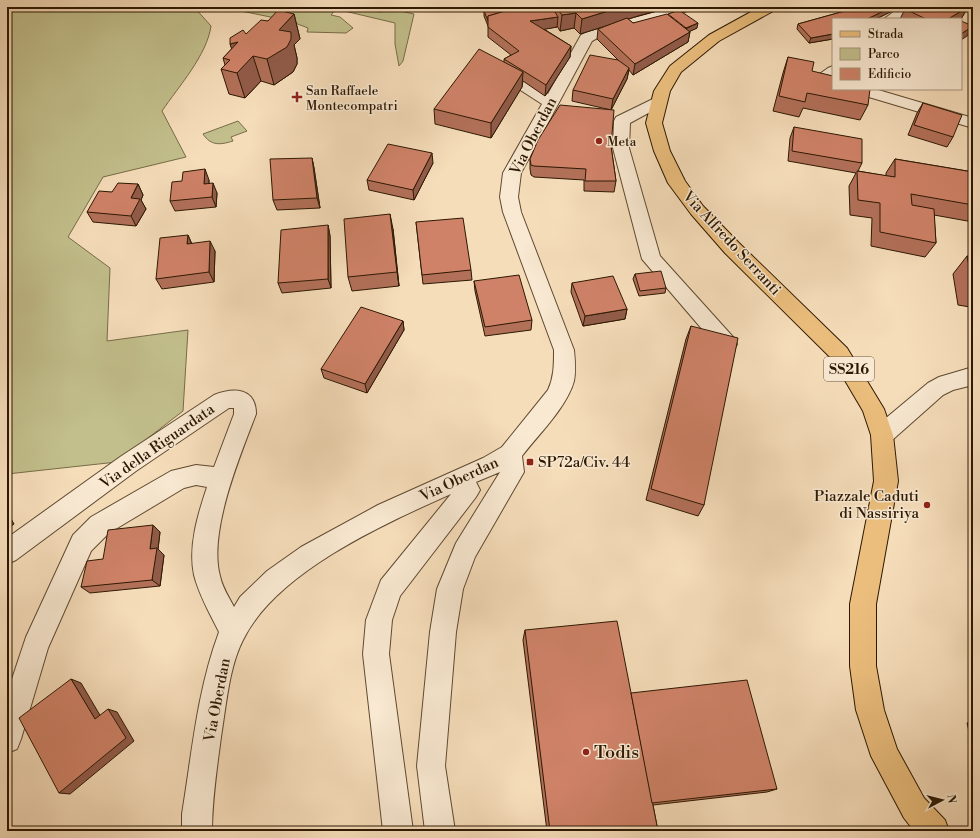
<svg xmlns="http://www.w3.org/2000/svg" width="980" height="838" font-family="'Libre Bodoni',serif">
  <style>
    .green { fill: #c2bf8c; stroke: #776c47 }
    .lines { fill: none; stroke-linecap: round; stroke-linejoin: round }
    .minor-casing { stroke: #5e4930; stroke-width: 2 }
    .major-casing { stroke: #2c1802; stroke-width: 2 }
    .minor { fill: #f9e9d2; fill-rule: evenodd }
    .major { fill: #ebbe7d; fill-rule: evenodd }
    .wall { fill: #b27059; stroke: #2c1802 }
    .shaded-wall { fill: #915b49; stroke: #2c1802 }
    .building { fill: #cf8268; stroke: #2c1802 }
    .poi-dot { fill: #8f2418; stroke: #f9e9d2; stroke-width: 1.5 }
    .labels { text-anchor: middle; stroke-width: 3; stroke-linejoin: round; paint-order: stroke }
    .far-poi-label { font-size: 13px; fill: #2c1802; stroke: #f9e9d2; text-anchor: start }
    .shield { fill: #f9e9d2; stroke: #6a5740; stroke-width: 1 }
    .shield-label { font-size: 14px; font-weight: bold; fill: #2c1802 }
    .street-label { font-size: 15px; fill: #2c1802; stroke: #f9e9d2 }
    .poi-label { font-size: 15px; fill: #2c1802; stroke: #f9e9d2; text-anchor: start }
    .near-poi-label { font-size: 18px; fill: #2c1802; stroke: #f9e9d2; text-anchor: start }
  </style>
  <rect width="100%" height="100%" fill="#f6ddba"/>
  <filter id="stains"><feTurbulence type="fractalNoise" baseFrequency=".005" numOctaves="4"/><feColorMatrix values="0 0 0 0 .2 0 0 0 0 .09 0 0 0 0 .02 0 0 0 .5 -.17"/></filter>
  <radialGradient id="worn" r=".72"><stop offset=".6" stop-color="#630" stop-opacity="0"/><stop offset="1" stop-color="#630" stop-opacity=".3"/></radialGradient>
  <g class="green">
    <path d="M7 7H194L211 26C207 55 179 86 162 111L186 157 103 177 68 237 110 268 107 341 188 330 183 411 117 462 7 474Z"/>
    <path d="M238 7H350L380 12 396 10 414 14 403 61 399 66 395 44V23L336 9 331 15 340 17 353 28 346 33 307 32 308 28 290 21 241 11Z"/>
    <path d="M238 121 247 131 231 137 233 141C220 145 211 146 203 134Z"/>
  </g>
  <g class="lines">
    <g class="minor-casing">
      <g id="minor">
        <path d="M671 7H693L691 10 603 35 592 41 521 173 518 197 521 212 574 350C575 360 576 371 574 381 567 407 538 435 522 456L524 472 475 557 463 589 456 632 445 766 455 831H425L417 766 430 632 437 589 456 543 500 472 476 482 480 490 476 497 400 596 392 620 389 654 413 831H383L363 654 366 620 381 580 451 494C384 524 276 572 243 640 229 667 226 707 221 737 217 768 212 800 212 831H182V814C192 753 197 691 219 632 210 614 199 595 194 575 188 546 198 514 207 487L196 485 184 488 109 533 91 551 48 648 21 739 17 749 7 753V694L26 637 73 535 91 517 171 471 196 465 214 467 234 414V408H229L136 471 16 560 7 564V538L120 457 214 395C234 387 256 388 256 414 240 456 208 532 220 576 222 587 229 597 234 607L240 597 267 571 301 547 378 505 483 458 502 447 548 390C554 377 554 365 554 350L503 212 500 197 503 173 542 104 494 73 491 70 494 67H504L548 94 581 35 593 29Z"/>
        <path d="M900 7H917L901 19H884Z"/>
        <path d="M833 66V87L817 81 814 78 828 68Z"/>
        <path d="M850 89H875L973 118V128L852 92Z"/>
        <path d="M659 96 665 98 667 101 665 104 630 123 629 148 660 256 734 338 737 344 734 350 727 352 720 350 642 259 613 148 614 121 616 117Z"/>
        <path d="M973 367V385L953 390 943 395 890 442 882 445 874 442 871 435 874 428 928 383 939 377Z"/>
      </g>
    </g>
    <g class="major-casing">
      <path id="major" d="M760 7H777L775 10 719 41 681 72 670 91 662 123 670 151 685 181 703 206 739 243 847 348 884 409 893 435 898 481 876 604V666L884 710 897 749 924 798 945 820 949 831H914L904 818 871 756 856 710 850 666V604L874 481 871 435 863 411 833 360 725 253 691 214 668 183 654 151 646 123 654 91 670 66 709 35Z"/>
    </g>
    <use href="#minor" class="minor"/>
    <use href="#major" class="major"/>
  </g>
  <g class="wall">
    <path d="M505 7H672L628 19 633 23 697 28 690 31 688 42 633 75 629 70 627 79 611 110 572 101 573 90 619 61 597 39 598 29 603 27 580 34 574 28 560 31 557 26V27L544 29 571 46 570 57 545 96 523 81 522 87 491 138 435 124 434 109 504 62V59L511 55 488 37V26L484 16V11Z"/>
    <path d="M968 7 961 19H900L905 9Z"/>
    <path d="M852 9 894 10 876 19H833V39L809 43 797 29 798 24Z"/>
    <path d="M294 14 300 39 294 45 297 58V64L293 72 274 85 261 81 245 98 229 94 221 69 225 65 223 58 246 34 268 21Z"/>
    <path d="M788 57 868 105 860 120 803 108 799 117 773 111 783 73Z"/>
    <path d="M923 103 953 137 947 147 908 135 917 113Z"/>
    <path d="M794 127 862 163 858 171 886 176V173L895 159 973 172V222L934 215 936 243 925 257 871 246 872 218 850 215 849 186 856 173 788 161 790 138Z"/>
    <path d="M611 146 616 181 614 192 584 191V180L534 177 531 175 530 169V159Z"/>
    <path d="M312 158 314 168 320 208 277 210 273 200Z"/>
    <path d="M433 163 414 200 369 190 367 180Z"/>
    <path d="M209 180V183L217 193 216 207 175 211 170 201Z"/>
    <path d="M138 184 143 195 141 200 146 209 136 226 93 222 87 212 112 192Z"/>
    <path d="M416 222 471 270 472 280 423 284Z"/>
    <path d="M328 225 330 236 331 288 282 293 278 283Z"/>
    <path d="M393 229 399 286 352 291 348 277Z"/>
    <path d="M188 235 192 244 215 251 214 282 162 289 156 279Z"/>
    <path d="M967 256 973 257V333L970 307 958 305 953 274Z"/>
    <path d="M635 274 666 288 665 293 639 296 633 279Z"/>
    <path d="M474 281 532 320 531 330 485 336 475 291Z"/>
    <path d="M572 283 627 309 625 319 583 326 571 292Z"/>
    <path d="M403 321 404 330 367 393 324 378 321 369Z"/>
    <path d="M691 326 704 505 698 516 646 500 686 339Z"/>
    <path d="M160 532 158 549 164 555 160 586 90 593 81 587 103 559Z"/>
    <path d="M525 630 631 693 777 789 767 792 653 805 658 831H547L523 640Z"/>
    <path d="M973 721V748L967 723Z"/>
  </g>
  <g class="shaded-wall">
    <path d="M621 7H672L638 16 580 34 582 19Z"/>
    <path d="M892 7H896L894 10 876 19H867Z"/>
    <path d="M968 7 961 19H948Z"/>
    <path d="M576 13 574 28 560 31 562 15Z"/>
    <path d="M294 14 300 39 294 45 297 58V64L293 72 274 85 267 59 279 30Z"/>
    <path d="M558 17 557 27 530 32V21Z"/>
    <path d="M698 23 697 28 680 36 681 31Z"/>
    <path d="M973 26 967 36 961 40V34Z"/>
    <path d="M690 32 688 42 633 75 635 64Z"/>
    <path d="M833 34V39L809 43 811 38Z"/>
    <path d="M238 42 253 56 261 81 245 98 237 73 238 69 230 44Z"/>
    <path d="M571 46 570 57 545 96 546 85Z"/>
    <path d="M629 68 627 79 611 110 613 99Z"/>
    <path d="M523 72 522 87 491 138V123Z"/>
    <path d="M432 153 433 163 414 200 413 190Z"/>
    <path d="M312 158 314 168 320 208 317 198Z"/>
    <path d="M205 169 209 180 208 194 204 184Z"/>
    <path d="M213 183 217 193 216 207 212 197Z"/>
    <path d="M138 184 143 195 141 200 146 209 136 226 131 216V198Z"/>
    <path d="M390 214 393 229 399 286 397 272Z"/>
    <path d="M328 225 330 236 331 288 328 279Z"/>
    <path d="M188 235 192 245 187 244Z"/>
    <path d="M210 241 215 251 214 282 209 272Z"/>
    <path d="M627 309 625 319 583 326 585 316Z"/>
    <path d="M403 321 404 330 367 393 365 384Z"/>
    <path d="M7 512 14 524 7 529Z"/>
    <path d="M153 525 160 532 158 549 164 555 160 586 152 580 150 549Z"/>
    <path d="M71 679 81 683 104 722 95 719Z"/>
    <path d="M108 709 117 712 134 741 70 794 59 793Z"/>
  </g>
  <g class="building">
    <path d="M505 7H519L488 16V21L484 11Z"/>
    <path d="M519 7H552L558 17 530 21 571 46 546 85 504 59 519 51 488 27V16Z"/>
    <path d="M556 7H621L582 19 576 13 562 15Z"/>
    <path d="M857 7H892L867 19H833V34L811 38 798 24 852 9Z"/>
    <path d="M908 7H968L948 19H926L905 9Z"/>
    <path d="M278 10 294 14 279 30 291 32V39L287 47 267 59 253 56 237 73 221 69 230 60 223 58 238 42 230 44V38L243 30 246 34 261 20 268 21Z"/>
    <path d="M679 10 698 23 686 28 668 14Z"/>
    <path d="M667 14 690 32 635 64 598 29 627 18 633 23Z"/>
    <path d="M961 21 973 26 961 34Z"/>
    <path d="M479 49 523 72 491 123 434 109Z"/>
    <path d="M590 55 618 60 629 68 613 99 573 90Z"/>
    <path d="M788 57 814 62 812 71 833 76V89H870L868 105 807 93 805 102 779 96Z"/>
    <path d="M923 103 962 115 953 137 914 125Z"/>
    <path d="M560 105 614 110 611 146 616 181H585L586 169 534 166 531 165 530 159 538 140Z"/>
    <path d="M794 127 862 139V163L792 151Z"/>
    <path d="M388 144 432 153 413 190 367 180Z"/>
    <path d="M312 158 317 198 273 200 270 159Z"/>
    <path d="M895 159 973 172V205L911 194 912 205 934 209 936 243 880 232V203L858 200 857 171 895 177Z"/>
    <path d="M205 169 204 184 213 183 212 197 170 201 172 182 182 181 183 172Z"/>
    <path d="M118 183 138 184 131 198 140 199 131 216 87 212 99 191 112 192Z"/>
    <path d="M390 214 397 272 348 277 344 219Z"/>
    <path d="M463 218 471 270 422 275 416 222Z"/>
    <path d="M328 225V279L278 283 281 230Z"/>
    <path d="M188 235 187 244 210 241 209 272 156 279 160 238Z"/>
    <path d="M967 256 973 257V288V287Z"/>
    <path d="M661 271 666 288 640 291 635 274Z"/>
    <path d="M519 275 532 320 485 327 474 281Z"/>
    <path d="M613 276 627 309 585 316 572 283Z"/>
    <path d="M361 307 403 321 365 384 321 369Z"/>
    <path d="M691 326 738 338 704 505 651 489Z"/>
    <path d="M153 525 150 549 157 548 152 580 81 587 87 561 103 559 108 530Z"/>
    <path d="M617 621 658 831H550L525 630Z"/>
    <path d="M71 679 95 719 108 709 126 738 59 793 19 718Z"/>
    <path d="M747 680 777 789 652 803 631 693Z"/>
  </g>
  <g class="poi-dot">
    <path d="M295 91h4v4h4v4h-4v4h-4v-4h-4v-4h4z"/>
    <circle cx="599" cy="141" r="4"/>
    <rect x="526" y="458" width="8" height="8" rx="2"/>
    <circle cx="927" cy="505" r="4"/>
    <circle cx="586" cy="752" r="4"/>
  </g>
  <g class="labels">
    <g class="far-poi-label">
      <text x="306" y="95">San Raffaele<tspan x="306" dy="15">Montecompatri</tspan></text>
      <text x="607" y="146">Meta</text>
    </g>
    <rect class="shield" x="824" y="357" width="50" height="24" rx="3"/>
    <g class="shield-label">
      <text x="849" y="374">SS216</text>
    </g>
    <g class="street-label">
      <text transform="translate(533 136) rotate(-63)" y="5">Via Oberdan</text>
      <text transform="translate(732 243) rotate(47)" y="5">Via Alfredo Serranti</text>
      <text transform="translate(157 446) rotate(-35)" y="5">Via della Riguardata</text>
      <text transform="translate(459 479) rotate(-25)" y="5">Via Oberdan</text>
      <text transform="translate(217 700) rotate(-79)" y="5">Via Oberdan</text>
    </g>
    <g class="poi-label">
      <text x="538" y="467">SP72a/Civ. 44</text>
      <text x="919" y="501" text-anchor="end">Piazzale Caduti<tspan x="919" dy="17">di Nassiriya</tspan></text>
    </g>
    <g class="near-poi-label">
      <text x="594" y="758">Todis</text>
    </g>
  </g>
  <rect width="980" height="838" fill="none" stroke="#f6ddba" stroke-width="24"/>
  <rect x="8" y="8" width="964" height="822" fill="none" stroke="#2c1802" stroke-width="2"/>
  <rect x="12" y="12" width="956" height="814" fill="none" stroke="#2c1802"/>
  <rect x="832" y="18" width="130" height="72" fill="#f9e9d2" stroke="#a7957f"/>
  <rect x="840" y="31" width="20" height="6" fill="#ebbe7d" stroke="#a7957f"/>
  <text x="868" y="38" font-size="12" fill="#2c1802">Strada</text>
  <rect x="840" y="48" width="20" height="12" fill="#c2bf8c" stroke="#a7957f"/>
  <text x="868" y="58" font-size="12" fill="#2c1802">Parco</text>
  <rect x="840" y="68" width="20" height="12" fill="#cf8268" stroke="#a7957f"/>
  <text x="868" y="78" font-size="12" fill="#2c1802">Edificio</text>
  <g transform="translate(942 800) rotate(83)" stroke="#f9e9d2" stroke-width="3" paint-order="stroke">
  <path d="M0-3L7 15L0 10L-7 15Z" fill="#2c1802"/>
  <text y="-6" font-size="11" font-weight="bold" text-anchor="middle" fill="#2c1802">N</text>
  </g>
  <rect width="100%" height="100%" filter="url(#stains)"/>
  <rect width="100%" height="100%" fill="url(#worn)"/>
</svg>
